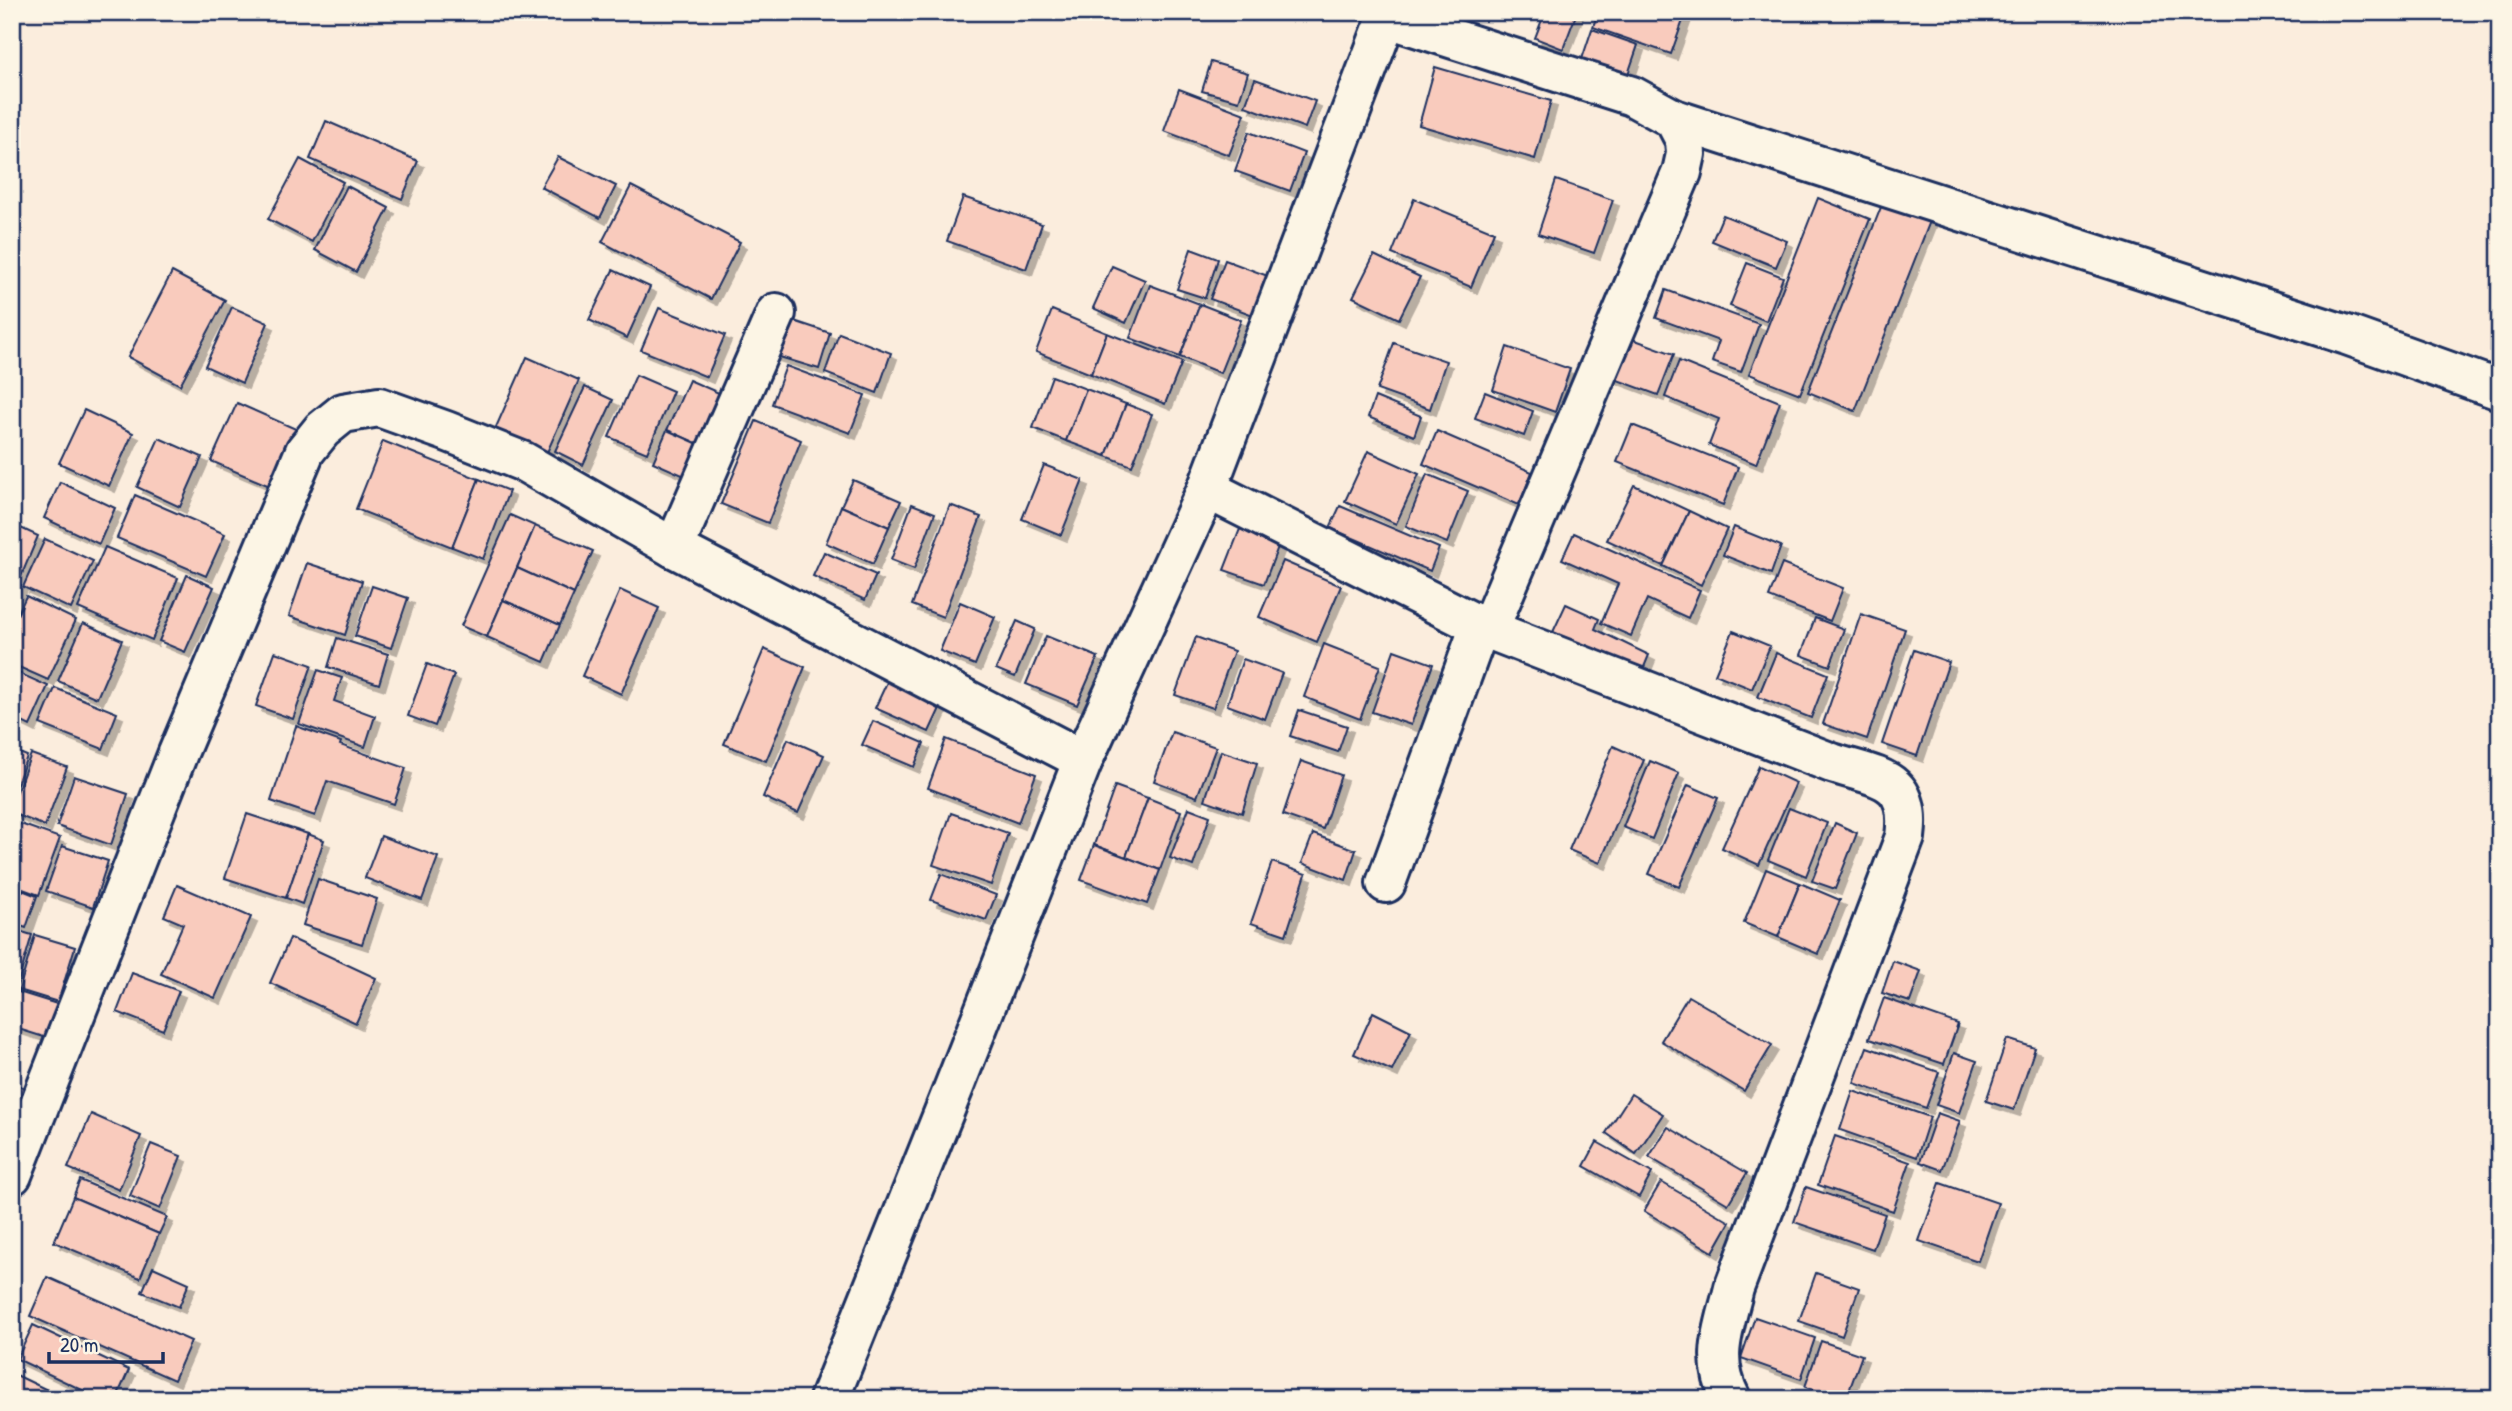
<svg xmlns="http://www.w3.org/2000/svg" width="2512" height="1411" font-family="'Patrick Hand',sans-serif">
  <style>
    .building { fill: #f9cbbd; stroke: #1b2f5e; stroke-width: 2; filter: url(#shadow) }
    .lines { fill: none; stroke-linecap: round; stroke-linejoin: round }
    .minor-casing { stroke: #1b2f5e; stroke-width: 44 }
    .minor { stroke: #fcf5e5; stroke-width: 38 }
  </style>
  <defs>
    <filter id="shadow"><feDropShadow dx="6" dy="6" stdDeviation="0" flood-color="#0004"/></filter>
  </defs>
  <rect width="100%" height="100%" fill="#fbeddd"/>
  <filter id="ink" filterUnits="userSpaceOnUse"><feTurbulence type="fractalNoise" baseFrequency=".0143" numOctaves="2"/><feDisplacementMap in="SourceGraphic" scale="14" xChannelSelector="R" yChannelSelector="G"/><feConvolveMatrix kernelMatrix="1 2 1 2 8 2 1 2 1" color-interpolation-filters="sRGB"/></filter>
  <g filter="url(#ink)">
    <g class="building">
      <path d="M1545 12H1577L1563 49 1535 38Z"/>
      <path d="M1598 12H1686L1671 54 1593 27Z"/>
      <path d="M1592 29 1638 45 1626 80 1580 65Z"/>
      <path d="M1211 62 1248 73 1239 101 1202 91Z"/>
      <path d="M1435 67 1551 101 1535 159 1419 125Z"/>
      <path d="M1255 79 1315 101 1305 128 1245 106Z"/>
      <path d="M1179 89 1245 114 1229 155 1164 131Z"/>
      <path d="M326 121 418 161 402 199 310 159Z"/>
      <path d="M1249 132 1304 153 1290 191 1235 171Z"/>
      <path d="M558 157 616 186 600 218 541 187Z"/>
      <path d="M300 159 343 182 312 242 268 219Z"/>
      <path d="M1556 180 1613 200 1594 253 1538 234Z"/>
      <path d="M347 186 389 208 356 272 315 250Z"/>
      <path d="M631 186 740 242 711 299 602 242Z"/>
      <path d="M1887 192 1934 211 1855 411 1808 392Z"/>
      <path d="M963 197 1042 224 1026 269 947 241Z"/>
      <path d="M1818 198 1870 219 1800 394 1749 374Z"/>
      <path d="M1414 199 1494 232 1471 287 1392 254Z"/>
      <path d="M1723 215 1787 241 1776 267 1712 241Z"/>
      <path d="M1191 249 1218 259 1205 298 1177 289Z"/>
      <path d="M1374 255 1420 277 1399 319 1353 297Z"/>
      <path d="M1225 260 1268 276 1253 315 1210 299Z"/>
      <path d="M1747 263 1783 277 1766 321 1730 306Z"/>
      <path d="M1112 266 1145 280 1126 323 1093 308Z"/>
      <path d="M613 270 650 287 627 338 589 320Z"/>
      <path d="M172 272 225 300 180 385 128 357Z"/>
      <path d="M1150 285 1200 304 1180 357 1130 338Z"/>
      <path d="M1666 290 1759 324 1741 372 1712 362 1719 341 1656 318Z"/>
      <path d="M1200 304 1241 320 1220 373 1180 357Z"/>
      <path d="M232 307 268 323 242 383 205 366Z"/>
      <path d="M659 308 725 335 707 377 641 350Z"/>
      <path d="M1052 310 1107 333 1091 374 1036 352Z"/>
      <path d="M782 317 830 333 819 369 770 354Z"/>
      <path d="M839 333 891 353 877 393 825 373Z"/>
      <path d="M1107 333 1182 362 1165 404 1091 374Z"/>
      <path d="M1627 337 1674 354 1658 395 1612 378Z"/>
      <path d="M1394 343 1446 361 1430 409 1377 390Z"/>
      <path d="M1507 347 1570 369 1555 412 1493 390Z"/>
      <path d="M527 357 579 380 545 457 493 434Z"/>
      <path d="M1679 361 1780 402 1756 464 1709 445 1719 419 1665 397Z"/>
      <path d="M786 366 865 395 850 433 772 404Z"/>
      <path d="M636 375 673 391 647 453 609 437Z"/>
      <path d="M1052 376 1086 389 1066 441 1033 428Z"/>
      <path d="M689 380 735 400 712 450 667 430Z"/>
      <path d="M585 387 613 400 583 465 555 451Z"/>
      <path d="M1086 389 1126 404 1106 456 1066 441Z"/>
      <path d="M1485 392 1533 411 1524 436 1475 418Z"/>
      <path d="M1375 397 1421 416 1414 436 1368 417Z"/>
      <path d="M237 403 298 430 272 487 211 461Z"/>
      <path d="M1126 404 1152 414 1132 466 1106 456Z"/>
      <path d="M84 410 133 433 109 486 59 463Z"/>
      <path d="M756 421 801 440 768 523 721 504Z"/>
      <path d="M1632 425 1738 467 1723 505 1617 462Z"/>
      <path d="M667 430 712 450 698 482 653 462Z"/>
      <path d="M1437 431 1532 472 1519 505 1423 464Z"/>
      <path d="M159 438 202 457 180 507 137 487Z"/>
      <path d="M383 441 479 479 452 547 356 509Z"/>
      <path d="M1368 451 1419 474 1396 524 1345 501Z"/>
      <path d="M1044 465 1083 480 1061 535 1022 519Z"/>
      <path d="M1427 474 1468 491 1447 543 1406 526Z"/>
      <path d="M479 479 509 491 483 559 452 547Z"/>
      <path d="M853 480 901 501 889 527 841 506Z"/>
      <path d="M60 482 115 508 99 544 44 518Z"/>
      <path d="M1634 485 1689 511 1663 566 1607 540Z"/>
      <path d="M135 495 225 534 206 576 117 538Z"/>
      <path d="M912 504 935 513 914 569 891 560Z"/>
      <path d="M950 505 981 517 943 617 912 605Z"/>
      <path d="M841 506 889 527 873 564 826 543Z"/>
      <path d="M1340 506 1439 548 1430 571 1330 528Z"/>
      <path d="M1689 511 1727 529 1701 585 1663 566Z"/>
      <path d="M510 515 535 526 487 637 461 626Z"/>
      <path d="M12 524 38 536 20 579 12 575Z"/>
      <path d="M535 526 593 551 574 594 517 568Z"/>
      <path d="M1734 527 1781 546 1771 574 1723 555Z"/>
      <path d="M1240 529 1279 544 1264 584 1224 570Z"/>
      <path d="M1574 533 1700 590 1688 618 1647 599 1631 636 1601 623 1618 584 1562 559Z"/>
      <path d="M45 539 93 561 71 609 23 587Z"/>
      <path d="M105 547 178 578 152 640 78 608Z"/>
      <path d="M824 552 876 575 865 600 813 576Z"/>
      <path d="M1283 561 1341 586 1317 642 1259 617Z"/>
      <path d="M307 563 362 581 345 635 289 616Z"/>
      <path d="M1782 564 1843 588 1830 621 1769 597Z"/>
      <path d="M517 568 574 594 560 625 503 600Z"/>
      <path d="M187 575 214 587 185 652 159 641Z"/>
      <path d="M12 581 21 585 12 604Z"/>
      <path d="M372 586 408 598 391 648 355 636Z"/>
      <path d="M620 590 659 608 621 694 582 676Z"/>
      <path d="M26 596 76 620 48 680 12 664V626Z"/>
      <path d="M503 600 560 625 544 662 487 637Z"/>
      <path d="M960 602 995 617 975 665 940 651Z"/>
      <path d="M1566 604 1599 619 1595 629 1649 655 1640 677 1576 647 1578 643 1553 632Z"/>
      <path d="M1861 614 1905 629 1867 739 1823 724Z"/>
      <path d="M1815 618 1844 629 1830 666 1801 655Z"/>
      <path d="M1017 621 1035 629 1015 677 996 669Z"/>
      <path d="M83 623 122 640 97 698 58 681Z"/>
      <path d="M1733 631 1770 646 1752 689 1715 674Z"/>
      <path d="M1046 636 1098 657 1077 705 1026 684Z"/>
      <path d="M1196 637 1234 651 1213 708 1175 695Z"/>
      <path d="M337 638 388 654 379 684 328 667Z"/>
      <path d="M1324 644 1380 666 1360 719 1304 697Z"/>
      <path d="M764 649 805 667 766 761 724 744Z"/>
      <path d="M1394 650 1433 664 1411 725 1372 712Z"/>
      <path d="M1914 650 1949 662 1917 756 1882 744Z"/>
      <path d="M275 652 312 665 293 719 256 706Z"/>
      <path d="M1776 653 1828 674 1811 718 1758 697Z"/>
      <path d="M1243 659 1282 673 1265 719 1227 705Z"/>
      <path d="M427 664 454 675 435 726 408 716Z"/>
      <path d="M12 670 48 686 30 726 12 717Z"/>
      <path d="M318 670 342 678 334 701 375 716 365 747 299 724Z"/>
      <path d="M888 680 942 704 929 732 875 708Z"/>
      <path d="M55 688 117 713 103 749 40 724Z"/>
      <path d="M1299 710 1347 726 1338 752 1290 736Z"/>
      <path d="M873 721 924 743 914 767 862 745Z"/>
      <path d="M296 726 341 742 340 745 406 768 394 804 327 781 315 816 271 801Z"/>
      <path d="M1172 732 1216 747 1197 797 1154 781Z"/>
      <path d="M788 739 824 755 798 813 763 797Z"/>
      <path d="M946 739 1036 774 1018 823 928 788Z"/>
      <path d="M1613 746 1644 760 1600 863 1569 850Z"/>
      <path d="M12 750 27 756 12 798Z"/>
      <path d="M1221 751 1257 763 1242 813 1205 800Z"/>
      <path d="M31 754 67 767 45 826 12 813V805Z"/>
      <path d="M1301 761 1341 775 1323 829 1283 815Z"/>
      <path d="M1650 761 1679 773 1652 839 1623 827Z"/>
      <path d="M1759 766 1796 783 1759 865 1722 848Z"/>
      <path d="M74 776 128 794 111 845 57 826Z"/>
      <path d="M1688 785 1718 798 1679 887 1649 874Z"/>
      <path d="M1115 786 1148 798 1126 857 1094 845Z"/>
      <path d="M1148 798 1181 811 1160 870 1126 857Z"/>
      <path d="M1189 808 1210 816 1193 866 1170 858Z"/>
      <path d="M1789 808 1827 823 1806 876 1768 860Z"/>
      <path d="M951 813 1008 833 991 885 933 865Z"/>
      <path d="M247 814 308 834 286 898 225 878Z"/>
      <path d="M12 821 60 838 39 895 12 885Z"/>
      <path d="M1835 823 1857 833 1835 889 1812 881Z"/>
      <path d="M308 834 324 840 302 904 286 898Z"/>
      <path d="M1313 834 1356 850 1346 880 1302 863Z"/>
      <path d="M381 836 438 857 422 900 365 878Z"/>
      <path d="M1094 845 1160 870 1147 904 1081 880Z"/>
      <path d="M62 846 108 861 93 907 46 891Z"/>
      <path d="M1272 862 1306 874 1286 935 1251 923Z"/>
      <path d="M1766 869 1800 883 1778 937 1744 923Z"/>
      <path d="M941 874 996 895 986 920 931 900Z"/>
      <path d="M318 879 377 899 362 944 303 925Z"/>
      <path d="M1800 883 1840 900 1818 954 1778 937Z"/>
      <path d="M177 885 251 917 215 998 161 974 183 924 164 916Z"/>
      <path d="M12 886 37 896 26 928 12 923Z"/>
      <path d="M12 929 32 935 16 989 12 988Z"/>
      <path d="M35 935 75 947 58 1002 19 990Z"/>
      <path d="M290 938 376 978 356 1023 270 983Z"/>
      <path d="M1893 961 1921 971 1910 1002 1882 993Z"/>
      <path d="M132 973 179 991 163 1030 117 1012Z"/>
      <path d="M12 990 57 1004 47 1038 12 1027Z"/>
      <path d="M1688 996 1772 1045 1744 1091 1661 1041Z"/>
      <path d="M1884 998 1958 1024 1944 1064 1869 1039Z"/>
      <path d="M1373 1012 1411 1031 1392 1071 1354 1054Z"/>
      <path d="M2007 1039 2035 1048 2014 1110 1986 1101Z"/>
      <path d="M1867 1047 1939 1072 1926 1108 1854 1083Z"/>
      <path d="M1954 1053 1977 1061 1959 1113 1936 1105Z"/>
      <path d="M12 1083 28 1089 12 1131Z"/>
      <path d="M1853 1091 1930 1117 1917 1157 1840 1130Z"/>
      <path d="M1631 1094 1663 1114 1636 1154 1606 1133Z"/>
      <path d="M1937 1113 1960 1121 1942 1170 1920 1162Z"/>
      <path d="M91 1114 141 1136 119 1190 68 1168Z"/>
      <path d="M1668 1127 1747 1173 1728 1204 1649 1157Z"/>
      <path d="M1835 1136 1910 1162 1893 1211 1818 1185Z"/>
      <path d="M1597 1142 1652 1173 1639 1197 1584 1166Z"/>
      <path d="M151 1144 181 1156 160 1209 130 1196Z"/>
      <path d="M80 1180 167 1217 159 1234 73 1197Z"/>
      <path d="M1661 1182 1730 1222 1713 1252 1644 1211Z"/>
      <path d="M1940 1183 1998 1203 1978 1261 1919 1241Z"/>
      <path d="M1806 1187 1885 1214 1873 1249 1794 1222Z"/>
      <path d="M73 1197 159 1234 140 1278 54 1242Z"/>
      <path d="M153 1267 189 1283 179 1307 142 1292Z"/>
      <path d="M1816 1273 1859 1288 1842 1336 1799 1321Z"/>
      <path d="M47 1277 191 1341 174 1380 30 1316Z"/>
      <path d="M1755 1317 1815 1338 1801 1379 1741 1358Z"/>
      <path d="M33 1325 129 1370 116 1399H101L17 1359Z"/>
      <path d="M1821 1341 1862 1355 1846 1399H1838L1805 1387Z"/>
      <path d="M12 1373 66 1399H12Z"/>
    </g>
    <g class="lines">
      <g class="minor-casing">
        <g id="minor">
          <path d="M1388 18 1632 96 1674 119 1685 140 1686 154 1682 172 1489 629"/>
          <path d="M1674 119 2347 335 2500 390"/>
          <path d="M1207 489 1480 626 1832 763C1879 778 1913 777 1905 837L1734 1288C1724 1330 1710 1358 1731 1399"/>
          <path d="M674 548 776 313"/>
          <path d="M1386 883 1480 626"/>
          <path d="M12 1175 178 753 305 451 322 430 343 413 379 407 446 431 524 462 674 548 1083 760"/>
          <path d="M829 1399 954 1087 1083 760 1207 489 1389 12"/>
        </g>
      </g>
      <use href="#minor" class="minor"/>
    </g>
  </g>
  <rect width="2512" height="1411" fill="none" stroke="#fcf5e5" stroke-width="42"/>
  <rect x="21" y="21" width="2470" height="1369" fill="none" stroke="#1b2f5e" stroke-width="2.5" filter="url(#ink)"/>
  <path d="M49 1352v10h114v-10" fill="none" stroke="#1b2f5e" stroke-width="3.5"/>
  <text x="60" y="1352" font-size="21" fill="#1b2f5e" stroke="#fcf5e5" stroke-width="5" paint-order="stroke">20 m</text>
</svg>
